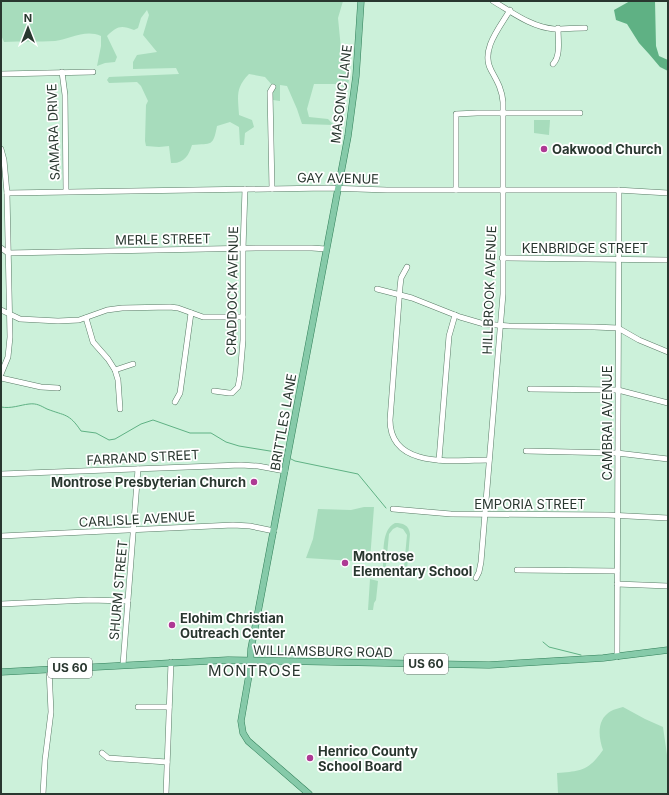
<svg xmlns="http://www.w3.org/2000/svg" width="669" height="795" font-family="Inter,sans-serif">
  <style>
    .green { fill: #a7dcbc; fill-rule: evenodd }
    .water { fill: #5fb184 }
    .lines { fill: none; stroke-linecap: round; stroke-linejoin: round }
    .stream { stroke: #5fb184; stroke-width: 1 }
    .minor-casing { stroke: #597b66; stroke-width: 6 }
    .major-casing { stroke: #317f59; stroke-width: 7 }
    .minor { stroke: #fff; stroke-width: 5 }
    .major { stroke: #86caa9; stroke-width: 6 }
    .poi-dot { fill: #ae3a94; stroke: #fff; stroke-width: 1.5 }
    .labels { text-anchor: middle; stroke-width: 3.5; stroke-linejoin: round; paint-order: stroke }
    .shield { fill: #fff; stroke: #69736d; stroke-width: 1 }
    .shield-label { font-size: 12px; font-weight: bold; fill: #29372f }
    .street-label { font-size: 13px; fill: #29372f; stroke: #fff }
    .poi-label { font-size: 13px; font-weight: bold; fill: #29372f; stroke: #fff; text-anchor: start }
    .quarter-label { font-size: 15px; letter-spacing: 1px; fill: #29372f; stroke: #fff }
  </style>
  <rect width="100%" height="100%" fill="#ccf1da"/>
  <g class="green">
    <path d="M1 1H343L338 18 341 49 349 80 347 88 335 84H314L307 109 309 117 328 119 334 125 302 124 297 109 287 86 280 85V101L273 100 272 85 265 77 249 74C235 88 238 97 239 115L252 120 254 127 245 133 244 145H240L239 127 230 122 217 126C213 147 212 143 192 145 189 155 184 164 171 163L169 146 159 147 146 146 145 141 146 105 148 101 141 86 137 82 109 83 107 80 109 77 179 74 176 68 133 69V62L137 55 157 52 143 35 149 15 147 10 141 18 138 28 134 30C121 25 117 26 107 36L117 57 115 62 105 63 97 66 101 46V36C85 29 70 39 55 41 38 42 21 41 4 42L1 35Z"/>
    <path d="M534 120H550L549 135 534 133Z"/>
    <path d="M364 507H374L370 560 368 562 306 558 313 539 318 509 351 510Z"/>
    <path d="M395 523C403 523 409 525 410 534L407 570 402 576 394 578C388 577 384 573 383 567 384 553 381 530 395 523ZM397 527 403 529 407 535 404 567 400 573 395 574 388 571 386 566 389 534 393 529Z"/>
    <path d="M370 579 378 581 376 600 374 603 373 610H368Z"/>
    <path d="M623 707 645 719 663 727 667 755 668 757V794H547L558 793 557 773C582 771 588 771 603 750 598 736 597 719 611 711 614 709 620 708 623 707Z"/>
  </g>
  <path class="water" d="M630 1H655L656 46 659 56 668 60V71L660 67 649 54 639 43 627 24 616 20 614 10Z"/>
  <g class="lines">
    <g class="stream">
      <path d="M1 407C11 409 20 405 29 404 37 403 41 406 47 409 65 416 69 413 81 431L96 433 109 440 115 439 141 424 153 420 190 433H211L226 442 239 446 276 452 284 456"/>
      <path d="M291 459 295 461 358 474 386 508"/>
      <path d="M543 642 549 647 581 655"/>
    </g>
    <g class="minor-casing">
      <g id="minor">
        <path d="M493 1C512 12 531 27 554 29 564 29 575 28 585 28"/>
        <path d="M553 64C561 56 558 39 558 28"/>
        <path d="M62 72 65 95 66 191"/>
        <path d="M1 74 93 72"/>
        <path d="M1 149 4 160 7 193 10 337 8 357 1 374"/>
        <path d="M272 189 270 92 273 87"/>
        <path d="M456 190V114L477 113H580"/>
        <path d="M7 193 328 188 387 190H617L668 193"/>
        <path d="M1 248 8 253 259 248H312L326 249"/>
        <path d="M502 258 668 260"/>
        <path d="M407 267 401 278 400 287 390 420C390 470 456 460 489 460"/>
        <path d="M377 289 412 298 460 317 484 324 509 326 594 327 618 328 639 340 668 352"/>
        <path d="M1 310 20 319 58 321 79 320 107 310 122 308 170 307 178 308 203 317H243"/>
        <path d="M86 318 93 342 108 359 115 370 118 380 120 409"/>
        <path d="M115 370 133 364"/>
        <path d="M1 378 41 387 58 388"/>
        <path d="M530 389 618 390 668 403"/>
        <path d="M214 391 229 393H232L238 387 240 376 243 340V249L245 189"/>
        <path d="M175 402 180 393 191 313"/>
        <path d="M526 451 617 453 668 459"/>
        <path d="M439 460 449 336 455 315"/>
        <path d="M1 474 241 465 258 466 285 471"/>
        <path d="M393 509 451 514 608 515 668 518"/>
        <path d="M1 536 233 525 250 526 274 531"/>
        <path d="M517 570 617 571"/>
        <path d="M476 578 479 572 481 562 503 294V102C502 89 497 81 491 70 480 50 500 27 510 10"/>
        <path d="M617 584 668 586"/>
        <path d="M1 604 89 600 128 601"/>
        <path d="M617 657 619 190"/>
        <path d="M123 665 138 469"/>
        <path d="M138 707H169"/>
        <path d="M102 753 108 758 167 762"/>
        <path d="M43 794 45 760 51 712 49 669"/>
        <path d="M166 794 171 662"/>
      </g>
    </g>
    <g class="major-casing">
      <g id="major">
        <path d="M1 672 228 660 489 665 603 658 668 650"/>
        <path d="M309 794 248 741 243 733 241 721 250 669 251 649 348 136 356 76 361 1"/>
      </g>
    </g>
    <use href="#minor" class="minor"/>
    <use href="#major" class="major"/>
  </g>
  <g class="poi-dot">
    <circle cx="544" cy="149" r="4"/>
    <circle cx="254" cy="482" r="4"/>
    <circle cx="345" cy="563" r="4"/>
    <circle cx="172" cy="625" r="4"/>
    <circle cx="310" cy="758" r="4"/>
  </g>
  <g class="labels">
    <g class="shield">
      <rect x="404" y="654" width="44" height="20" rx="3"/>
      <rect x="48" y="658" width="44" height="20" rx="3"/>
    </g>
    <g class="shield-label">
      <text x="426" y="668">US 60</text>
      <text x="70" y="672">US 60</text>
    </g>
    <g class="street-label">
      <text transform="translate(341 94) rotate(-83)" y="5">MASONIC LANE</text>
      <text transform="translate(53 132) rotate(-92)" y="5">SAMARA DRIVE</text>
      <text transform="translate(338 178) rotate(1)" y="5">GAY AVENUE</text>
      <text transform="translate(163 239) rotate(-1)" y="5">MERLE STREET</text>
      <text x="585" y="253">KENBRIDGE STREET</text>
      <text transform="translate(489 290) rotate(-88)" y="5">HILLBROOK AVENUE</text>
      <text transform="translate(232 291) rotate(-89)" y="5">CRADDOCK AVENUE</text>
      <text transform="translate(283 422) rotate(-80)" y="5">BRITTLES LANE</text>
      <text transform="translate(607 423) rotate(-90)" y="5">CAMBRAI AVENUE</text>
      <text transform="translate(143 457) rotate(-3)" y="5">FARRAND STREET</text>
      <text x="530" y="509">EMPORIA STREET</text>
      <text transform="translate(137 519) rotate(-3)" y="5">CARLISLE AVENUE</text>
      <text transform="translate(118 590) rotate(-85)" y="5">SHURM STREET</text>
      <text transform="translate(323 651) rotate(1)" y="5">WILLIAMSBURG ROAD</text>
    </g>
    <g class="poi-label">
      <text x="552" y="154">Oakwood Church</text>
      <text x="246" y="487" text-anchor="end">Montrose Presbyterian Church</text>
      <text x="353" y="561">Montrose<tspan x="353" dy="15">Elementary School</tspan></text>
      <text x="180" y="623">Elohim Christian<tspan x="180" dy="15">Outreach Center</tspan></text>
      <text x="318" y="756">Henrico County<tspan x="318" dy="15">School Board</tspan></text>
    </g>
    <g class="quarter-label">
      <text x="255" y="676">MONTROSE</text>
    </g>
  </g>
  <rect width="669" height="795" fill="none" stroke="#29372f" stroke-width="4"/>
  <g transform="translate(28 28)" stroke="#ffffff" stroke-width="3" paint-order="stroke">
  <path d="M0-3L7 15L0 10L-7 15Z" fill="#29372f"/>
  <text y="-6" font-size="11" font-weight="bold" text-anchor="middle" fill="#29372f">N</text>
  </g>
</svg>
